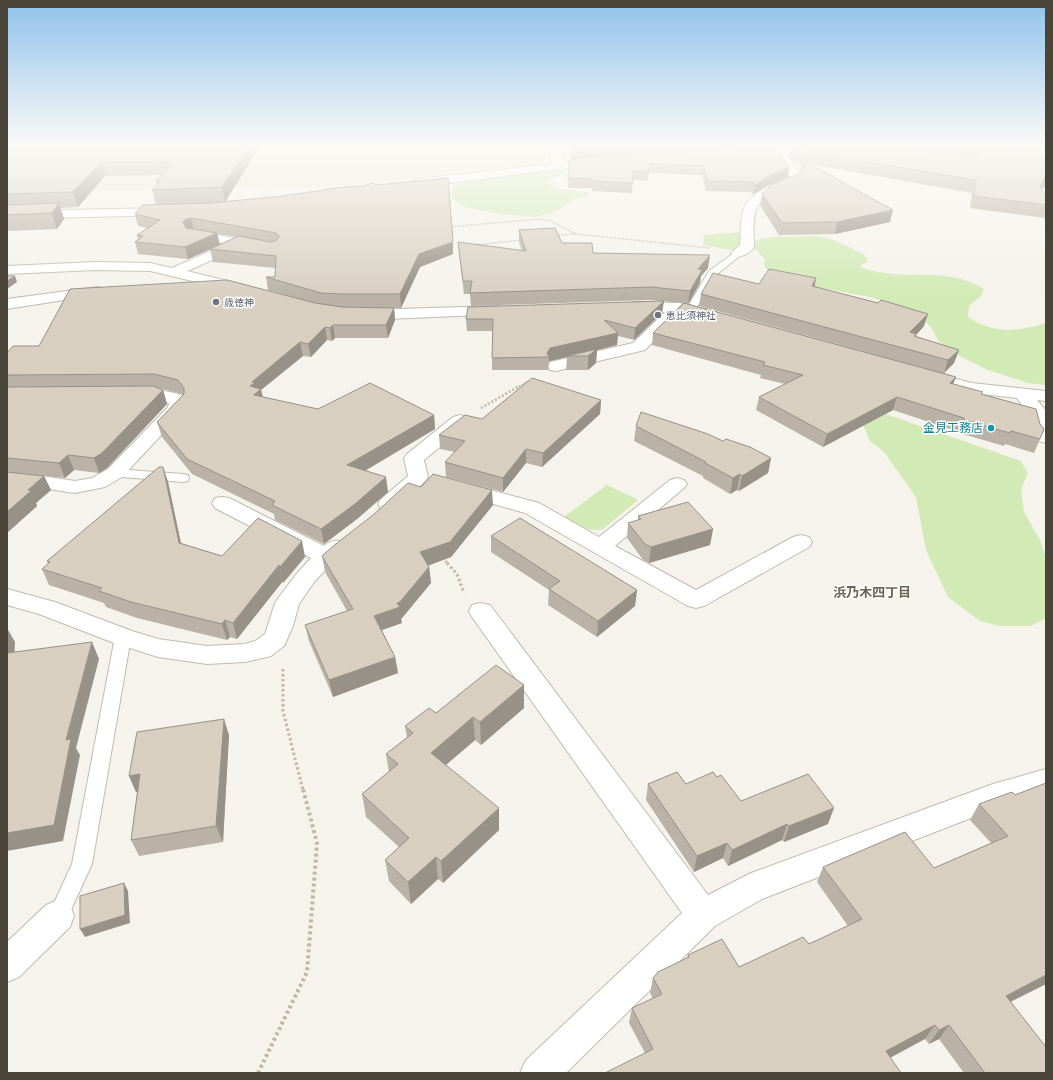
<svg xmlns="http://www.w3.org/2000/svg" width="1053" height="1080" font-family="Manrope,'Noto Sans JP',sans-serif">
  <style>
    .education { fill: #efe8d6 }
    .green { fill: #d2eab5 }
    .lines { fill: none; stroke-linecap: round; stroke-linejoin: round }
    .service-casing { stroke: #c2bbae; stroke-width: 2 }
    .minor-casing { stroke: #c2bbae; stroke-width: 2 }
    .path-far4 { stroke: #c4b79f; stroke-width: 1.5; stroke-dasharray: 1 1; stroke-linecap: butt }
    .path-far3 { stroke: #c4b79f; stroke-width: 2; stroke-dasharray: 1.5 1.5; stroke-linecap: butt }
    .path-far2 { stroke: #c4b79f; stroke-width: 2.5; stroke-dasharray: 2 2; stroke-linecap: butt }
    .path-far1 { stroke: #c4b79f; stroke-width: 3; stroke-dasharray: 2.5 2.5; stroke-linecap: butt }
    .path { stroke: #c4b79f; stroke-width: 4; stroke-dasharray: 3 3; stroke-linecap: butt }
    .service { fill: #fff; fill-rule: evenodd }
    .minor { fill: #fff; fill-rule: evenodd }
    .wall { fill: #bab2a6; fill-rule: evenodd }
    .shaded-wall { fill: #979187 }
    .building { fill: #d8cfc1; stroke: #979187 }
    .worship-dot { fill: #6b7280; stroke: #fff; stroke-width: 1.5 }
    .culture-dot { fill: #0f9aa8; stroke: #fff; stroke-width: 1.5 }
    .labels { text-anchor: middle; stroke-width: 3; stroke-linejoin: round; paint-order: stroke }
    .far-worship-label { font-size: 10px; fill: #5b616d; stroke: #fff; text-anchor: start }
    .culture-label { font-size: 12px; fill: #0d838f; stroke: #fff; text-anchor: end }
    .neighbourhood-label { font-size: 13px; font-weight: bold; fill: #6e6250; stroke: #fff }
  </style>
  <rect width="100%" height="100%" fill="#f6f3ec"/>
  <path class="education" d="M7 146H543L546 160 542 163 523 166 450 173 382 182 318 187 270 190 166 182 140 191H50Z"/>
  <g class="green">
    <path d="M556 169 563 170 566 173 545 181V183L561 189 586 192 590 196 574 199 555 212 534 217 499 214 465 207 455 201 450 195 455 185 461 183Z"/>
    <path d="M742 232 741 247 736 251 703 245 704 235Z"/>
    <path d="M812 236C835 237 844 246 864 254L868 262 862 264 860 267C900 283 945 264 984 289L981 296 969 306 968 317C993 334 1018 332 1046 323V385L1028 383 988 370 963 358 939 342 932 329 923 318 909 310 870 297 794 283 772 276 764 266 765 259 753 247 756 240C774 234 793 238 812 236Z"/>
    <path d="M877 411 1021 461 1028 474 1021 489 1024 512 1040 540 1046 558V618L1031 626H1000L980 621 948 597 926 550 916 497 884 452 869 440 863 424Z"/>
    <path d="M607 485 638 500 603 529C588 533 577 524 564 517Z"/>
  </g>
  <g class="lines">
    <g class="service-casing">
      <g id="service">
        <path d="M738 250 741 251 742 253 741 255 716 275 694 312H688L686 310 709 271Z"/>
        <path d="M115 469 183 474 188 475 189 478 188 481 183 482 110 476 109 473 110 470Z"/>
        <path d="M123 631 129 633 131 637 92 864 65 923 58 926 51 923 48 916 72 864 115 637 117 633Z"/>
      </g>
    </g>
    <g class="minor-casing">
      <g id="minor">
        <path d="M547 146H557L564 162 599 158 605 161 599 164 418 187 414 185 412 183 414 181 418 179 553 164Z"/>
        <path d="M722 146H733L738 153C734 158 706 160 702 155L707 152 725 150Z"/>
        <path d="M819 148 824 151 823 153 787 155 802 177 800 182C787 188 765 193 757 207 752 218 754 235 754 247 749 254 741 258 733 256L731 253 740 245C741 234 740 222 743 211 749 191 773 185 790 178L776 155 750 156 745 153 746 151Z"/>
        <path d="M1046 188V207L1042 206 1037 199 1042 189Z"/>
        <path d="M166 208 170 209 172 212 170 215 7 219V211Z"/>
        <path d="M194 231 263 243 265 246 263 249 258 250 242 247 187 271 244 285 246 288 244 291 239 292 150 271 95 270 7 274V266L95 262 150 263 172 268 226 244 189 238 187 235 189 232Z"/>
        <path d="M97 287 102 288 104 291 102 294 7 309V299Z"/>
        <path d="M634 302 679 303 712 311 715 314 712 317 707 319 681 313 645 350 556 371 550 370 548 366 550 362 633 343 665 312 629 310 626 307 629 304Z"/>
        <path d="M498 306 503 308 506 311 503 314 364 320 359 318 356 315 359 312 364 310Z"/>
        <path d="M925 371 972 383 1046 391V401L1037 400 1046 411V443L1039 441 1036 437 1031 417 1017 398 972 393 919 380 916 376 919 372Z"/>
        <path d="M134 389C153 389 164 390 182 395L187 403 183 412 122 477 105 487 75 493 29 486 7 485V473L29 474 75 481 92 478 108 469 168 407 169 403C155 399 141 401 128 398L125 394 128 390Z"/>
        <path d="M460 415 467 417 469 421 467 425 424 460 428 477 425 481C413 493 399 513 381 509L378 504 381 499 408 476 404 458 407 454 453 417Z"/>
        <path d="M677 478 684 480 687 484 684 488 615 546 696 590 793 537 801 535 809 537 812 542 809 547 704 606 696 608 688 606 525 513 456 493 453 489 456 485 463 483 539 503 599 537 670 480Z"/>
        <path d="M222 497 229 498 324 546C331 540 336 540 345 542L348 547 314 582 299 604 293 626 284 646 271 656 245 662 207 664 158 657 114 643 39 614 7 605V589L55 602 132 631 158 639 207 646 245 644 255 641 265 634 275 603 279 597 298 572 311 558 215 508 212 503 215 498Z"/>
        <path d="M481 603 490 605 708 895 751 873 993 784 1046 769V793L997 808 762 899 715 926 566 1073H520L526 1060 682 913 472 617 469 611 472 605Z"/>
        <path d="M58 900 70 905 74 916 70 927 19 977 7 982V942L46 905Z"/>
      </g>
    </g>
    <g class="path-far4">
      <path d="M449 227 539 219 551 221 576 234 710 248"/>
      <path d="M557 235 576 234"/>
      <path d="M475 245 522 240"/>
    </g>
    <path class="path-far3" d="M516 388 529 381"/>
    <g class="path-far2">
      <path d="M481 408 518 387"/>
      <path d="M443 558 448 564"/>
    </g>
    <g class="path-far1">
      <path d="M447 563 457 574 464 593"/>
      <path d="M283 669V711L303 790"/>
    </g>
    <path class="path" d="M258 1073 307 972 317 843 303 789"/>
    <use href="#service" class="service"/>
    <use href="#minor" class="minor"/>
  </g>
  <g class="wall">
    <path d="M7 146H260L225 202 453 242V254L420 267 401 308H377H394L395 320 388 338H335L332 341 327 340 311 357 303 356 261 390 263 397 318 409 434 415 435 429 365 471 388 492 357 519 324 544 275 520 274 514 192 474 162 437 157 422 183 395 182 394 158 388H156L163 390 167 404 107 468 99 473 74 470 65 478 44 476 51 490 36 503 37 506 7 533V353L293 297 268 290 266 277H275L276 268 213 262 210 249 188 259 138 254 135 242 138 239 137 235 148 228 138 226 135 214 156 205 152 190 157 185 156 181 161 175 105 176 78 207 60 208 64 219 57 229 7 231ZM217 234 231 236 237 237 220 245Z"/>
    <path d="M572 146H723L722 149 653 154 774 148H737L734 146H1046V187L1041 188 1045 195H1046V215L1045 218 970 208 972 193 809 164 890 222 835 234 779 235 760 205 762 194 801 173 800 171 801 163 793 162 789 156 791 147 777 148 789 168 788 177 769 185 753 194 751 192 706 191 702 175 649 173 648 181 633 180 632 193 592 191V188H568V178L578 159 571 160Z"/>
    <path d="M519 230 593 253 708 268 701 276 700 283 688 304 889 358 699 306 701 294 759 284 816 278 814 287 924 326 915 336 959 350 954 363 944 373 956 377 953 384 982 394 1040 439 1034 453 1005 444 1004 446 959 433V432L893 410 823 447 756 410 759 397 785 384 760 378 761 375 652 345 653 333 683 303 650 300 471 306 470 294H464L459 254 458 242 522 251 519 242Z"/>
    <path d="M662 313 634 340 618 336 617 345 597 350 596 363 588 370H566L567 357 550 361 549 362 548 370H492V358L493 331H467L466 319Z"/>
    <path d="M601 400 600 414 542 467 526 463 503 492 446 477 445 462 455 452 440 449 439 435 482 419Z"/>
    <path d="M636 426 723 441 771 458 768 473 739 491 737 490 730 494 703 478V476L634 441Z"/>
    <path d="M163 467 168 482 181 543 222 556 305 557 283 583V581L237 639 230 637 227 640 137 618 106 607 104 603 49 585 42 569 48 564 47 561Z"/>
    <path d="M421 487 493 505 451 557 429 565 431 583 402 618 401 619 402 623 382 630 395 657 398 673 333 697 309 641 305 625 347 611 325 572 322 556Z"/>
    <path d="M638 516 713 529 710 545 649 563 643 560 627 538 628 523 638 520Z"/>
    <path d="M491 536 637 590 635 606 597 637 548 605 549 590 491 552Z"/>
    <path d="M524 685V708L481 745 475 740 446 765 499 830 443 883 438 879 411 904 389 881 385 860 399 847 366 817 362 794 389 772 386 754 407 738 405 726 436 713Z"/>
    <path d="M229 735 223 842 139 856 131 840 137 792H136L129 776Z"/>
    <path d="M1046 783V984L1010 1002 1046 1073H964L939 1039 929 1044 925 1039 645 1053 629 1023 632 1008 653 999 650 993 653 978 687 958 688 955 739 967 809 944 848 926 817 882 823 867 934 868 991 843 970 820 979 804 1015 795Z"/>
    <path d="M648 784H686L741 801 828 824 784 842 782 840 728 866 723 858 694 872 646 800Z"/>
  </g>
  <g class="shaded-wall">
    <path d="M249 146H260L225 202 222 187Z"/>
    <path d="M608 146H723L722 149 571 160V148Z"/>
    <path d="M101 162 105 176 78 207 73 192Z"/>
    <path d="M789 168 788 177 769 185 753 194 755 185 770 175Z"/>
    <path d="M1045 176H1046V187L1041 188 1040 186Z"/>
    <path d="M59 203 64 219 57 229 52 213Z"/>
    <path d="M893 210 890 222 835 234 837 222Z"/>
    <path d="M191 218 194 230 186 234 183 222 186 219Z"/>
    <path d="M217 233 220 245 188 259 185 247Z"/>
    <path d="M453 242V254L420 267 401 308 400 294 419 254Z"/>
    <path d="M710 255 708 268 701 276 700 283 688 304 690 291 698 269Z"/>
    <path d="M15 276 17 282 7 289V281Z"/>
    <path d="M816 278 814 290 812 286Z"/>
    <path d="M664 301 662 313 634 340 635 328Z"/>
    <path d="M394 308 395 320 388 338 386 325Z"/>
    <path d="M928 314 924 326 916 335 912 347 910 332Z"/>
    <path d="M333 325 335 338 332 341 330 328Z"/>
    <path d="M325 327 327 340 311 357 308 344Z"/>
    <path d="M618 333 617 345 597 350 596 363 588 370V356H567V357L550 361 549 362V357L547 353 550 348Z"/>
    <path d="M300 342 303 356 261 390 264 403 257 409 250 386 252 382Z"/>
    <path d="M959 350 954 363 944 373 948 360Z"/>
    <path d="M956 377 951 389 950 383Z"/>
    <path d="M163 390 167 404 107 468 99 473 94 458Z"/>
    <path d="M897 397 893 410 823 447 827 434Z"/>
    <path d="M601 400 600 414 542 467 543 453Z"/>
    <path d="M434 415 435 429 349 480 347 465Z"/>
    <path d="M526 449V463L503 492V478Z"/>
    <path d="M68 455 74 470 65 478 59 463Z"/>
    <path d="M771 458 768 473 739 491 742 476Z"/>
    <path d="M163 467 168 482 184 558 179 543Z"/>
    <path d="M740 474 737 490 730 494 733 478Z"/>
    <path d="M44 476 51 490 36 503 37 506 7 533V512L28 490Z"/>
    <path d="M386 477 388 492 357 519 324 544 321 529Z"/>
    <path d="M492 490 493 505 451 557 422 568 420 552Z"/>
    <path d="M713 529 710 545 649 563 651 547Z"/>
    <path d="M302 541 305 557 283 583 280 567Z"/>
    <path d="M279 565 283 581 237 639 233 623Z"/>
    <path d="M429 567 431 583 402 618 401 619 402 623 376 632 374 616 397 603Z"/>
    <path d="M637 590 635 606 597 637 598 621Z"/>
    <path d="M225 620 230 637 227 640 222 624Z"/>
    <path d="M7 628 15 642 14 670 7 656Z"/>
    <path d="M92 642 99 659 76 748 80 755 63 841 7 851V833L66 740Z"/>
    <path d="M395 657 398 673 333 697 329 680Z"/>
    <path d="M524 685V708L481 745 480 722Z"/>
    <path d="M473 717 475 740 434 775 431 753Z"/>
    <path d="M224 719 229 735 223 842 216 826Z"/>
    <path d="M140 774 147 790 136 792 129 776Z"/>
    <path d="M499 808V830L443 883 441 861Z"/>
    <path d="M834 808 828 824 784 842 789 826Z"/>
    <path d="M787 824 782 840 728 866 732 850Z"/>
    <path d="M727 843 723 858 694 872 697 856Z"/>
    <path d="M436 857 438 879 411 904 408 882Z"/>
    <path d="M124 883 128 891 130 923 85 937 80 929Z"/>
    <path d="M1046 975V984L994 1010 1006 996Z"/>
    <path d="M935 1025 925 1039 877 1065 886 1051Z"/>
    <path d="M949 1025 939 1039 929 1044 939 1030Z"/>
  </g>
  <g class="building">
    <path d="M7 146H249L222 187 152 190 160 181H156L173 163H166L168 161 101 162 73 192 7 194Z"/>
    <path d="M572 146H608L571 148Z"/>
    <path d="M791 146H921L931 153 973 158 979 155 974 151 936 147 934 146H1046V176H1045L1040 186 1045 195H1046V205L974 196 976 180 795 150Z"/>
    <path d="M777 148 789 168 770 175 755 185 753 182 708 181 703 166 650 164 649 172 633 171V183L592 181 593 179 568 178 569 160 602 156Z"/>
    <path d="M802 160 893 210 837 222 782 223 762 194 773 184 803 172 806 166Z"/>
    <path d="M448 178 453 242 419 254 400 294H342L321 293 266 277H275L276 256 210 249 239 236 270 242 276 241 279 236 276 233 191 218 186 219 183 222 186 228 217 233 185 247 135 242 143 236 137 235 160 220 135 214 143 205 211 203 283 196 343 187 364 186 372 183 378 185Z"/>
    <path d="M59 203 52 213 7 215V205Z"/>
    <path d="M555 228 562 243H592L593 253 710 255 698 269 702 270 690 291 651 287 470 293 472 281H463L458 242 526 251 519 230Z"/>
    <path d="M769 269 816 278 812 286 878 303 881 300 928 314 910 332 916 334 914 336 959 350 948 360 701 294 713 273 759 284Z"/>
    <path d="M7 276H15L7 281Z"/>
    <path d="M227 280 315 303 342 307 394 308 386 325H333L330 328 325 327 308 344 300 342 252 382 255 383 250 386 261 389 254 395 318 409 370 383 434 415 347 465 386 477 355 504 321 529 272 505 275 501 187 459 157 422 184 394V388L178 380 154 374 7 375V353L13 346H39L70 289Z"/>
    <path d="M664 301 635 328 604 320 618 333 550 348 547 353 549 357 492 358 493 319H466L468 307Z"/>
    <path d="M684 303 956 377 950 383 983 392 981 394 1036 409 1040 424 1044 429 1040 439 1011 431 1010 433 964 420V418L897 397 827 434 759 397 803 375 763 365 765 362 653 333Z"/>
    <path d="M597 349 588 356H567Z"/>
    <path d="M532 378 601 400 543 453 526 449 503 478 445 462 465 441 439 435 465 415 482 419Z"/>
    <path d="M153 386 163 390 102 453 94 458 68 455 59 463 7 458V387Z"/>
    <path d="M641 412 708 434 723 441 726 439 750 447 771 458 742 476 740 474 733 478 705 463 706 462 636 426Z"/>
    <path d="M159 467H163L179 543 222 556 258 518 302 541 280 567 279 565 233 623 225 620 222 624 131 602 99 591 102 588 42 569 50 562 47 561Z"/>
    <path d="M7 472 44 476 28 490 31 491 7 512Z"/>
    <path d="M433 474 492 490 450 542 420 552 429 567 400 602 397 603 400 607 374 616 395 657 329 680 305 625 353 609 322 556 332 547 373 515 408 483 421 487Z"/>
    <path d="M688 502 713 529 651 547 645 544 628 523 641 519 638 516Z"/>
    <path d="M520 518 637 590 598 621 549 589 560 581 491 536Z"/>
    <path d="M92 642 66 740 71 739 54 825 7 833V653Z"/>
    <path d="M496 665 524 685 480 722 473 717 431 753 499 808 441 861 436 857 408 882 385 860 409 838 362 794 398 764 386 754 413 733 405 726 429 708 436 713Z"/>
    <path d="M224 719 216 826 131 840 140 774 129 776 137 732Z"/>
    <path d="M677 772 686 784 713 772 717 777 721 775 741 801 808 774 834 808 789 826 787 824 732 850 727 843 697 856 648 784Z"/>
    <path d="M1046 783V975L1006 996 1046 1047V1073H985L949 1025 939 1030 935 1025 886 1051 901 1073H605L653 1049 632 1008 662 994 653 978 658 972 689 957 688 955 722 939 739 967 803 937 809 944 862 919 823 867 905 832 934 868 1008 836 979 804 1012 792 1015 795Z"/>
    <path d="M124 883 125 915 80 929V896Z"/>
  </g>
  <linearGradient id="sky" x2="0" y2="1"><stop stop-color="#8fc1ec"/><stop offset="0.49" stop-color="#fbfaf6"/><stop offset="1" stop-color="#fbfaf6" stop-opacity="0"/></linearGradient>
  <rect width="1053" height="297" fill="url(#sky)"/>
  <g class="worship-dot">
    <circle cx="216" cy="302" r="4"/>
    <circle cx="658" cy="315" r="4"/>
  </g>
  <circle class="culture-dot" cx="991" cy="428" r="4"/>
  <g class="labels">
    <g class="far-worship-label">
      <text x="224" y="306">歳徳神</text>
      <text x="666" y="319">恵比須神社</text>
    </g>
    <g class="culture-label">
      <text x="983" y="432">金見工務店</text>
    </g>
    <g class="neighbourhood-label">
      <text x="872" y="597">浜乃木四丁目</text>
    </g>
  </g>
  <rect width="1053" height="1080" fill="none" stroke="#4b4439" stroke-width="16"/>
</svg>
